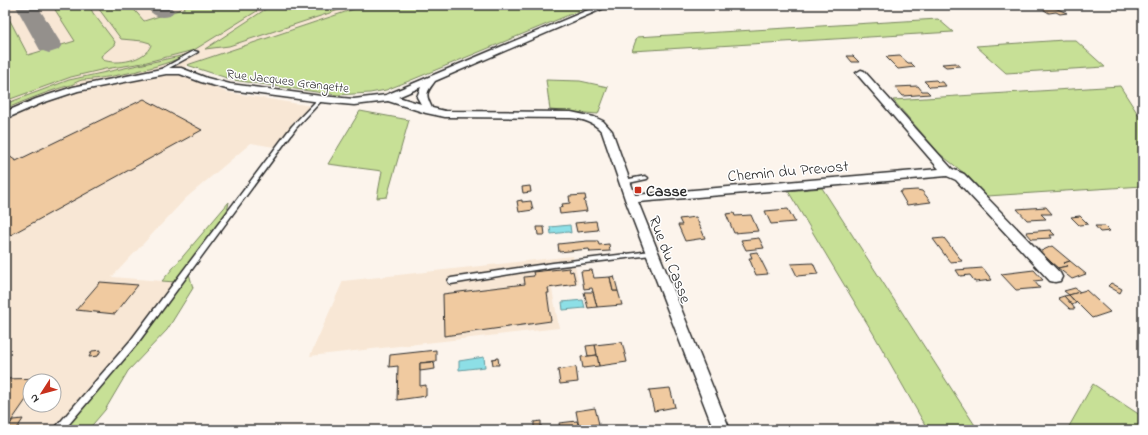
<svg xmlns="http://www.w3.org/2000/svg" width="1148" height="435" font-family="'Indie Flower',sans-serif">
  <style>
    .built { fill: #f8e7d5; fill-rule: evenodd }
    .green { fill: #c7e096; stroke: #798660 }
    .water { fill: #8ddfe6; stroke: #66979b }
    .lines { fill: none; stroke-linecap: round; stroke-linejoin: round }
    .taxiway { fill: #94908c; fill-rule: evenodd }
    .building { fill: #f0caa0; stroke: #2b2b2b }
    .lane-casing { stroke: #2b2b2b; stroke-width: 3 }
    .street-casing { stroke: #2b2b2b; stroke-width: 3 }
    .lane { fill: #fff; fill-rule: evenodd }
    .street { fill: #fff; fill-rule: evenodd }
    .poi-dot { fill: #c8321e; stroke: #fff; stroke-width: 1.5 }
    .labels { text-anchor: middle; stroke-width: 3; stroke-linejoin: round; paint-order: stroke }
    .far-street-label { font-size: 13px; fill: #2b2b2b; stroke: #fff }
    .street-label { font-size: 16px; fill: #2b2b2b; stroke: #fff }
    .poi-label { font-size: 16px; font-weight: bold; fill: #2b2b2b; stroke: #fff; text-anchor: start }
  </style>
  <rect width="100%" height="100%" fill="#fcf4ec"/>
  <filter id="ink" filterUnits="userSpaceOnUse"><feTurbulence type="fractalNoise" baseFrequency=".025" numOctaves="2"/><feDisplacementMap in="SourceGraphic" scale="8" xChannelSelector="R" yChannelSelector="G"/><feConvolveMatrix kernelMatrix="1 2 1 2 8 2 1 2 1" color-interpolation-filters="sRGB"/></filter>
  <g filter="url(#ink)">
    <g class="built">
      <path d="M5 5H366L187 65 180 74 226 92 311 106 274 147 251 143 186 198 112 277 175 282 122 352 55 430H5ZM30 381H54V405H30Z"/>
      <path d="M573 256 579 284 552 289 559 328 310 356 343 281Z"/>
    </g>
    <g class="green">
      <path d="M52 5H89L93 13 115 42 114 45 101 56 103 60C117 65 145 61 151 45L150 43 143 41 121 39 96 5H130L144 21 185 8 183 5H252L257 11 194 50 143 63 105 69 71 77 5 101V11L28 55 75 41Z"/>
      <path d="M272 5H354L229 46 205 49Z"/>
      <path d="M366 5H593L409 81 386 90 370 93 337 95 233 80 187 65Z"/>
      <path d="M938 19 953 32 632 51 637 37Z"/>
      <path d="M1064 40H1075L1105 67 1006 73 976 46Z"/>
      <path d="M185 55C166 67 104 79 82 80 78 81 75 83 71 85 48 91 27 100 5 109V104L69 80Z"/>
      <path d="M546 80 580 81 608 87 598 114 550 110Z"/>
      <path d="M1120 86 1143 122V186L987 196 969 177 940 154 893 100Z"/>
      <path d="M360 111 409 120 387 197 377 198 382 171 328 164Z"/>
      <path d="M822 188 978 430H928L873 333 788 191Z"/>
      <path d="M229 202 227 212 187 266 193 288 167 330 128 371 105 410 88 430H55L122 352 175 282 162 281Z"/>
      <path d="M1093 384 1143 417V430H1067Z"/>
    </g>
    <g class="water">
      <path d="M570 225 571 233 568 232 551 234 550 227Z"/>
      <path d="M583 300 585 308 563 310 562 302Z"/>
      <path d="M484 357 485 367 459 370V361Z"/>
    </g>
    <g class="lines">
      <g class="taxiway">
        <path d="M15 5H37L62 45 58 50 49 53 40 50Z"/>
        <path d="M145 5H169L174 11 170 16C158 19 152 15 145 5Z"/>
      </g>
    </g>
    <g class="building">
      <path d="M1036 5H1048L1067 13 1060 14 1056 12 1049 13Z"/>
      <path d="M847 56H853L859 62H852Z"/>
      <path d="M900 56 908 63H911L915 67 898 69 886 57Z"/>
      <path d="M956 63 960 66 946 67 942 64Z"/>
      <path d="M936 80 938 82H943L946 86 930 87 924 81Z"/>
      <path d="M918 86 922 91H927L930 94 903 96 895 87Z"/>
      <path d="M144 99 202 130 5 238V153L16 161Z"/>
      <path d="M530 186 531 192 523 193 522 187Z"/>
      <path d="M917 190 922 191 931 202 907 205 900 193 901 191Z"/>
      <path d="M585 195 586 200H584L587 211 560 214 559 208 563 207 562 204 570 203 569 196Z"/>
      <path d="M522 200V202L531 201 533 210 519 212 517 201Z"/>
      <path d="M1046 207 1052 214H1041L1046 219 1027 220 1017 209Z"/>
      <path d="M788 209 795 222 771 224 765 211Z"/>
      <path d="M734 213 735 216 751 215 758 231 734 233 726 214Z"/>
      <path d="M1080 216 1088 224 1079 225 1071 217Z"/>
      <path d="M696 217 705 238 685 241 678 225H682L679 219Z"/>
      <path d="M596 221 598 230 577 232 575 223Z"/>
      <path d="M1095 226H1105L1110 231 1100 232Z"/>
      <path d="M537 227H544L545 235H538Z"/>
      <path d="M1050 230 1055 235H1050L1052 238 1032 239 1026 232Z"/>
      <path d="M759 238 764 248 746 250 741 240Z"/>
      <path d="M944 238 962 261 950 262 933 239Z"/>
      <path d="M587 241H598L599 245 609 244 610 251 590 252 589 249 559 252 558 244Z"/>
      <path d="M1052 246 1070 261 1064 263 1067 266 1058 268 1039 252Z"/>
      <path d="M757 252 768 274 756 275 749 258H752L750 253Z"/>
      <path d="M1070 261 1086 274 1072 279 1058 268 1067 266 1064 263Z"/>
      <path d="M813 263 818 274 797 276 791 264Z"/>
      <path d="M569 268 570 272 573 271 576 284 548 288 549 293H547L551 321 444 336 443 294 525 284 524 277 534 276 533 272Z"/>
      <path d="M983 268 992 280 975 282 970 275 960 276 956 270Z"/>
      <path d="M592 270 594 278 610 277 613 291H618L622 305 597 307 592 288 584 289 581 271Z"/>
      <path d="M1034 270 1043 280 1034 281 1040 288 1016 290 1001 274Z"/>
      <path d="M614 276 618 291H613L610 277Z"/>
      <path d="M100 282 138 285 115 314 76 310Z"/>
      <path d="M1111 283 1122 289 1120 293 1108 286Z"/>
      <path d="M1075 288 1080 292 1069 295 1064 291Z"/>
      <path d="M1086 290 1110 312 1092 318 1069 295Z"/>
      <path d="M584 292H593L597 307 588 308Z"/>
      <path d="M1069 295 1076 303 1072 305 1064 296Z"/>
      <path d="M1064 296 1072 305 1075 309H1070L1058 298Z"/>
      <path d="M622 342 627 362 599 366 595 345Z"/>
      <path d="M595 345 597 355 588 356 586 346Z"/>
      <path d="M101 350 98 356 89 357 92 351Z"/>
      <path d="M436 350V361L420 363V386L426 385V396L397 400 398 366 389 367 390 355Z"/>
      <path d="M597 355 599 366 583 368 581 357Z"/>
      <path d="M498 358 499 365H493L492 359Z"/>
      <path d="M434 362 435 369 420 371V363Z"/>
      <path d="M576 367 578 382 560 384 558 370Z"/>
      <path d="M48 378 45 381H30V394L5 430V379Z"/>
      <path d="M670 388 675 407 654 411 649 390Z"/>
      <path d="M595 408 599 424 579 427 576 411Z"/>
      <path d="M23 419 16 430H6L13 420Z"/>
      <path d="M541 421V427L534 428V422Z"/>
      <path d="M577 421 579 427 560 429 559 423Z"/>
    </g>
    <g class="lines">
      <g class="lane-casing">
        <g id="lane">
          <path d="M194 51 198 52 160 73H156V72Z"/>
          <path d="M319 98H321L323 99 296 128 137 344 64 430H55L56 427 131 340 292 126Z"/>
          <path d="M645 176 647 177 648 178 647 179 624 184 621 182 624 180Z"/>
          <path d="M651 251H653L654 253 653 255H651L553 267 451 284 449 283 448 281 449 279 451 278 553 263Z"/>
        </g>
      </g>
      <g class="street-casing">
        <path id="street" d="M600 5H611L435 81C426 93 425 94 432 108L445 111 571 112 594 117 603 121 612 131 635 195 939 169 856 73 861 70 864 71 952 169 964 174 1060 273 1062 277 1060 281 1055 282 1050 281 956 180 947 176 638 202 730 430H714L625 199 602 132C594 122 583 119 571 118L445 117 426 113 388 101 354 105 321 102 230 90 201 82 180 74H166L78 91 42 103 5 119V112L36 99 73 87 166 68H181L207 78 230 84 321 96 354 99 386 95ZM421 87 417 97 421 104 398 97Z"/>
      </g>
      <use href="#lane" class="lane"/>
      <use href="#street" class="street"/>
    </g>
  </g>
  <rect class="poi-dot" x="634" y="186" width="8" height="8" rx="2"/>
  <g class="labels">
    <g class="far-street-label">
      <text transform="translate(288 80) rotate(7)" y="5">Rue Jacques Grangette</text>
    </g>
    <g class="street-label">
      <text transform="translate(788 170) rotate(-5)" y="6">Chemin du Prevost</text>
      <text transform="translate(671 259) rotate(69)" y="6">Rue du Casse</text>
    </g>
    <g class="poi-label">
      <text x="646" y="196">Casse</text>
    </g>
  </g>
  <rect width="1148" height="435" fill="none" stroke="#fff" stroke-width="20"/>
  <rect x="10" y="10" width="1128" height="415" fill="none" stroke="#2b2b2b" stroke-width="1.5" filter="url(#ink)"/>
  <g transform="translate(42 393) rotate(234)"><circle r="19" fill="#ffffff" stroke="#aaaaaa"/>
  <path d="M0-3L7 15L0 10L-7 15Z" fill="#c8321e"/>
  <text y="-6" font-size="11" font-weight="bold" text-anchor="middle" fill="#2b2b2b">N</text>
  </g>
</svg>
